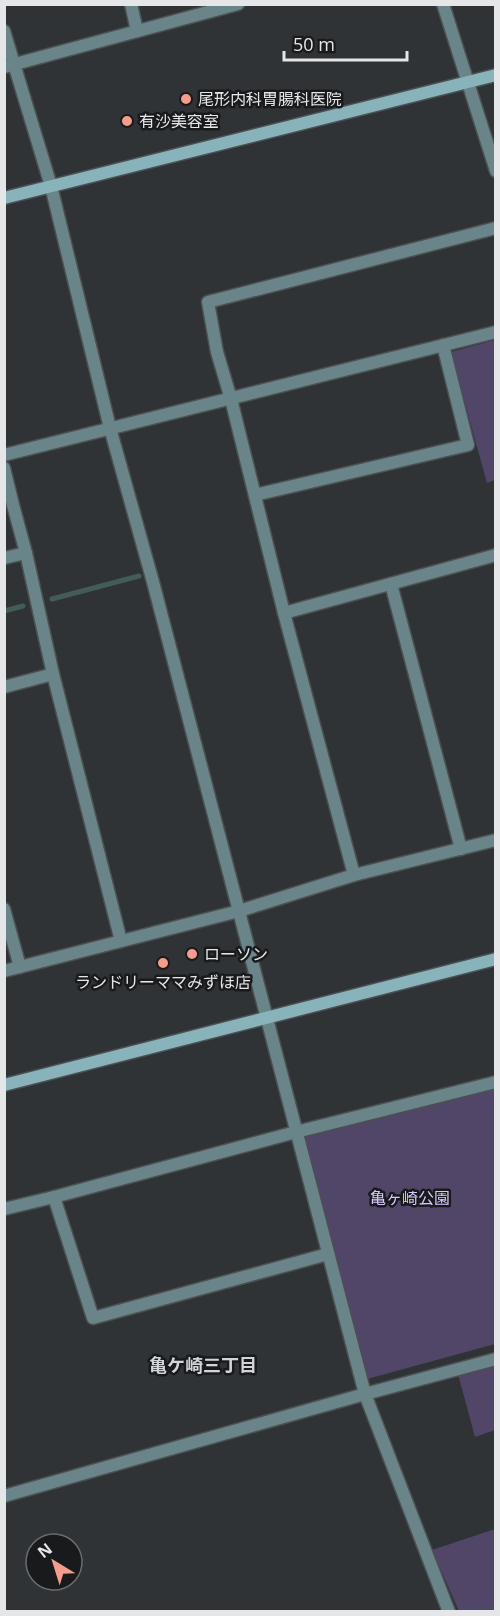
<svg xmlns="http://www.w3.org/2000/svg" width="500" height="1616" font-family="'Open Sans','Noto Sans JP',sans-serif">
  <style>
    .green { fill: #524668 }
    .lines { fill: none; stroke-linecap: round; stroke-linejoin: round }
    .stream { stroke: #445c58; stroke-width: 5 }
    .street-casing { stroke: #4c5052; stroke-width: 15 }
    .secondary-casing { stroke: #4c5052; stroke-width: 15 }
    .street { stroke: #6a8589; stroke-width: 12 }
    .secondary { stroke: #88b3bb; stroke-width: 12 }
    .poi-dot { fill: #f49d8c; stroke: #191a1c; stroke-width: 2 }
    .labels { text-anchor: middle; stroke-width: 5; stroke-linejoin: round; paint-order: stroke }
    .poi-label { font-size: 16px; fill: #e4e6e8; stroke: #191a1c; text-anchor: start }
    .park-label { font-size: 16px; fill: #dac6ff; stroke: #191a1c }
    .neighbourhood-label { font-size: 18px; font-weight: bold; fill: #d1d5d9; stroke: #191a1c }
  </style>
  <rect width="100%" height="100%" fill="#2f3336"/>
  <g class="green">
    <path d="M495 340V480L487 483 451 352Z"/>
    <path d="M495 1086V1344L367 1379 304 1136Z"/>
    <path d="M495 1363V1430L475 1437 458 1374Z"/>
    <path d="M495 1529V1611H459L432 1550Z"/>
  </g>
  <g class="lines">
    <g class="stream">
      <path d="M52 599 139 576"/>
      <path d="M4 611 23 606"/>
    </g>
    <g class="street-casing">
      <g id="street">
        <path d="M131 4 137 31"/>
        <path d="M443 4 496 171"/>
        <path d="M4 31 51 186 110 428 153 582 365 1394 449 1612"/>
        <path d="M4 67 238 4"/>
        <path d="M4 455 496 332"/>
        <path d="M4 468 13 505 26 553 53 674 121 941"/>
        <path d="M255 495 468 445 443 345"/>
        <path d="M4 558 26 553"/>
        <path d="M391 584 461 849"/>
        <path d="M284 613 496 555"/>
        <path d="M4 687 53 674"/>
        <path d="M354 875 284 613 231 399 217 352 208 302 496 228"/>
        <path d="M4 909 20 967"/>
        <path d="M4 971 239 911 354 875 496 840"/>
        <path d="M54 1197 93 1318 328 1254"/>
        <path d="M4 1209 54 1197 296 1132 496 1082"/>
        <path d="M4 1496 365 1394 496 1359"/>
      </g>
    </g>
    <g class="secondary-casing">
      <g id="secondary">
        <path d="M4 198 496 75"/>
        <path d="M4 1085 496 959"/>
      </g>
    </g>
    <use href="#street" class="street"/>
    <use href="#secondary" class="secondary"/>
  </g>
  <g class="poi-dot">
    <circle cx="186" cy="99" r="6"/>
    <circle cx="127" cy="121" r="6"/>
    <circle cx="192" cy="954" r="6"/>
    <circle cx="163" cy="963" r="6"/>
  </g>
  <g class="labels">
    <g class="poi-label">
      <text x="198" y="105">尾形内科胃腸科医院</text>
      <text x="139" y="127">有沙美容室</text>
      <text x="204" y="960">ローソン</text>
      <text x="163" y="988" text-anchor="middle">ランドリーママみずほ店</text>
    </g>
    <g class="park-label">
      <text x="410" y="1204">亀ヶ崎公園</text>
    </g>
    <g class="neighbourhood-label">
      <text x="203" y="1372">亀ケ崎三丁目</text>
    </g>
  </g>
  <rect width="500" height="1616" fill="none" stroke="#e4e6e8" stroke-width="12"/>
  <g transform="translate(54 1562) rotate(322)"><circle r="28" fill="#191a1c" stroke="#6a6c6e" stroke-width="1.5"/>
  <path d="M0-4.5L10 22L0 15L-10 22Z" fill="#f49d8c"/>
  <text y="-9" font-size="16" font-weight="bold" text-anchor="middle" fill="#e4e6e8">N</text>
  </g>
  <path d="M284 51v9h123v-9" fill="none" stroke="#e4e6e8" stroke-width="3"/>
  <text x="293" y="51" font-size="18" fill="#e4e6e8" stroke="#191a1c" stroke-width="4.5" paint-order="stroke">50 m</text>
</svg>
